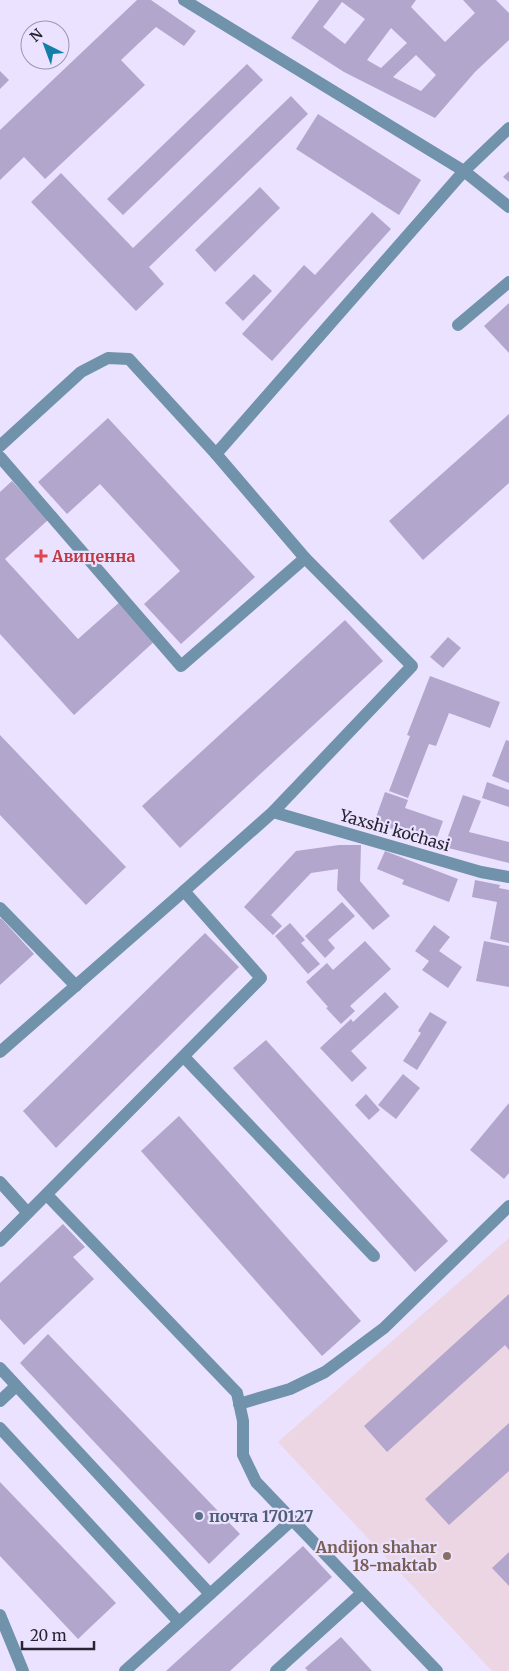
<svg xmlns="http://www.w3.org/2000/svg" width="509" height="1671" font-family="Merriweather,serif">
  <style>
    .education { fill: #edd6e3 }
    .building { fill: #b3a6cd; fill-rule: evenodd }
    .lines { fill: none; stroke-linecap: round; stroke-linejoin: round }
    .service { stroke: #7092aa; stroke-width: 12 }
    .minor { stroke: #7092aa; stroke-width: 12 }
    .health-dot { fill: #e0444e; stroke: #ebe2ff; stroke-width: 2 }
    .service-dot { fill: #5c6f8a; stroke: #ebe2ff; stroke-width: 2 }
    .education-dot { fill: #8d6e63; stroke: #ebe2ff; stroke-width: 2 }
    .labels { text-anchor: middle; stroke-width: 4.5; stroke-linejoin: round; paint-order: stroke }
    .health-label { font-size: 16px; font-weight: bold; fill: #be3a42; stroke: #ebe2ff; text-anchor: start }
    .street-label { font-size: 16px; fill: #282431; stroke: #ebe2ff }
    .service-label { font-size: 16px; font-weight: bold; fill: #4e5e75; stroke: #ebe2ff; text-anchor: start }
    .education-label { font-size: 16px; font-weight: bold; fill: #785e54; stroke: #ebe2ff; text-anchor: end }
  </style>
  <rect width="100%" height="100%" fill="#ebe2ff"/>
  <path class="education" d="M509 1238V1671H492L278 1442Z"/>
  <g class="building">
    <path d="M137 0H151L196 31 184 46 156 27 121 60 145 85 45 179 24 157 0 180V130Z"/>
    <path d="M319 0H416L411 7 445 42 475 13 463 0H496L509 13V40L475 72 435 118 344 72 291 38ZM342 2 365 19 345 44 323 27ZM391 28 407 43 381 68 367 60ZM416 55 436 75 421 91 393 77Z"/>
    <path d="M247 64 263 80 123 215 107 199Z"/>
    <path d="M0 71 9 80 0 89Z"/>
    <path d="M291 96 308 114 149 267 164 284 136 311 31 202 61 173 133 248Z"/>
    <path d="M318 114 421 180 399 215 296 149Z"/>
    <path d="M509 171V182L503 177Z"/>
    <path d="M260 187 280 208 215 272 195 250Z"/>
    <path d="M372 212 391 229 272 361 242 334 304 265 315 275Z"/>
    <path d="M254 274 272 291 243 321 225 303Z"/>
    <path d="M509 303V353L484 326Z"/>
    <path d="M509 414V483L423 560 389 521Z"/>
    <path d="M108 418 255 577 181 644 144 604 180 571 100 484 67 514 38 482Z"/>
    <path d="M12 481 48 520 5 559 78 639 122 600 157 639 74 715 0 634V492Z"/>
    <path d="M345 620 383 661 180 848 142 806Z"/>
    <path d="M448 637 461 648 443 668 430 657Z"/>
    <path d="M430 676 500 702 490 728 449 713 436 746 429 744 408 798 389 791 410 736 407 735Z"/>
    <path d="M0 735 126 867 86 905 0 815Z"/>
    <path d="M506 740 509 741V783L492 776Z"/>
    <path d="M487 782 509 790V807L482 798Z"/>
    <path d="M385 792 408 800 405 808 443 821 435 843 374 823Z"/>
    <path d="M463 795 481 801 469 832 509 842V863L444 847Z"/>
    <path d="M339 845H361L360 881 390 916 373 930 337 890 338 869 311 873 271 915 282 926 273 935 244 907 296 851Z"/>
    <path d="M385 851 458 879 449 902 402 884 404 880 377 869Z"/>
    <path d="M475 880 500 885 499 888 509 890V943L490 939 497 902 472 897Z"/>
    <path d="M342 902 355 916 328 940 335 948 325 958 305 936Z"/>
    <path d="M1 918 34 954 0 985V919Z"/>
    <path d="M290 923 305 940 301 943 320 964 308 974 275 936Z"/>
    <path d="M434 925 450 937 439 951 462 967 448 988 422 970 429 961 415 951Z"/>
    <path d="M205 933 239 967 56 1148 23 1111Z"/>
    <path d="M365 941 391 969 350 1006 355 1011 341 1024 326 1008 328 1007 306 982 327 963 333 970Z"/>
    <path d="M484 941 509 946V987L476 981Z"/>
    <path d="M385 992 399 1007 351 1051 367 1068 352 1082 320 1048 351 1019 353 1022Z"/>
    <path d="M430 1012 447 1022 417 1070 403 1061 421 1033 418 1031Z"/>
    <path d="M266 1040 448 1241 415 1272 233 1068Z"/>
    <path d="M403 1074 420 1088 396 1119 378 1105Z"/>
    <path d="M366 1094 380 1110 369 1120 355 1105Z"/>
    <path d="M509 1103V1173L504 1179 470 1150Z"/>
    <path d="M179 1116 361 1321 322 1356 141 1151Z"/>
    <path d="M63 1224 85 1247 73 1257 94 1279 24 1345 0 1319V1283Z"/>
    <path d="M509 1294V1350L505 1345 387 1452 364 1426Z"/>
    <path d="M48 1334 240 1534 209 1564 20 1363Z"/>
    <path d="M509 1423V1471L449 1525 425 1499Z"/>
    <path d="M0 1482 116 1603 78 1639 0 1556Z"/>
    <path d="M303 1546 332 1577 230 1671H166Z"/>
    <path d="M509 1552V1586L492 1568Z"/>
    <path d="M341 1637 372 1671H308L305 1668Z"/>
  </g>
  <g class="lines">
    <g class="service">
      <path d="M458 325 509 282"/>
      <path d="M0 446 81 372 108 358 129 359 216 454 305 558 412 666 273 812"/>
      <path d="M216 454 464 171 509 207"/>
      <path d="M0 457 181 666 305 558"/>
      <path d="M0 908 76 986"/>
      <path d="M0 1052 184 891"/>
      <path d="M184 1057 374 1256"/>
      <path d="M0 1182 27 1212"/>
      <path d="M47 1195 237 1393 243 1421V1455L256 1482 437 1671"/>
      <path d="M0 1368 210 1594"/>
      <path d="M0 1401 16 1386"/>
      <path d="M0 1428 179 1622"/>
      <path d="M0 1615 23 1671"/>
      <path d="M125 1671 292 1520"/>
      <path d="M276 1671 362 1593"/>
    </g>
    <g class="minor">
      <path d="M184 0 464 171 509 128"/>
      <path d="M0 1241 261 978 184 891 273 812 481 872 509 877"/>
      <path d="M239 1404 290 1389 325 1372 384 1328 509 1206"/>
    </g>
  </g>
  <path class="health-dot" d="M38.5 548.5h5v5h5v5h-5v5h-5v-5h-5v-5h5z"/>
  <circle class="service-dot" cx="199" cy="1516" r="5"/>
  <circle class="education-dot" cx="447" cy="1556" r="5"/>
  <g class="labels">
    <g class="health-label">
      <text x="52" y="562">Авиценна</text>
    </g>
    <g class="street-label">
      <text transform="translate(395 830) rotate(16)" y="6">Yaxshi koʻchasi</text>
    </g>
    <g class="service-label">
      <text x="209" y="1522">почта 170127</text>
    </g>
    <g class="education-label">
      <text x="437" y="1553">Andijon shahar<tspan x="437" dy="18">18-maktab</tspan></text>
    </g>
  </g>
  <g transform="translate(45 45) rotate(318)"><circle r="24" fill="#ebe2ff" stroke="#9d96ad"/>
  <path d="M0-4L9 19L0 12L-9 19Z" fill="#127fa8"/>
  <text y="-8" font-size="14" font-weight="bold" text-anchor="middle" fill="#282431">N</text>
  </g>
  <path d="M22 1641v8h72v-8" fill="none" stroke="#282431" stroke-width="2.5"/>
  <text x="30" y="1641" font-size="15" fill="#282431" stroke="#ebe2ff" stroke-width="4" paint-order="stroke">20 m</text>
</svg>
